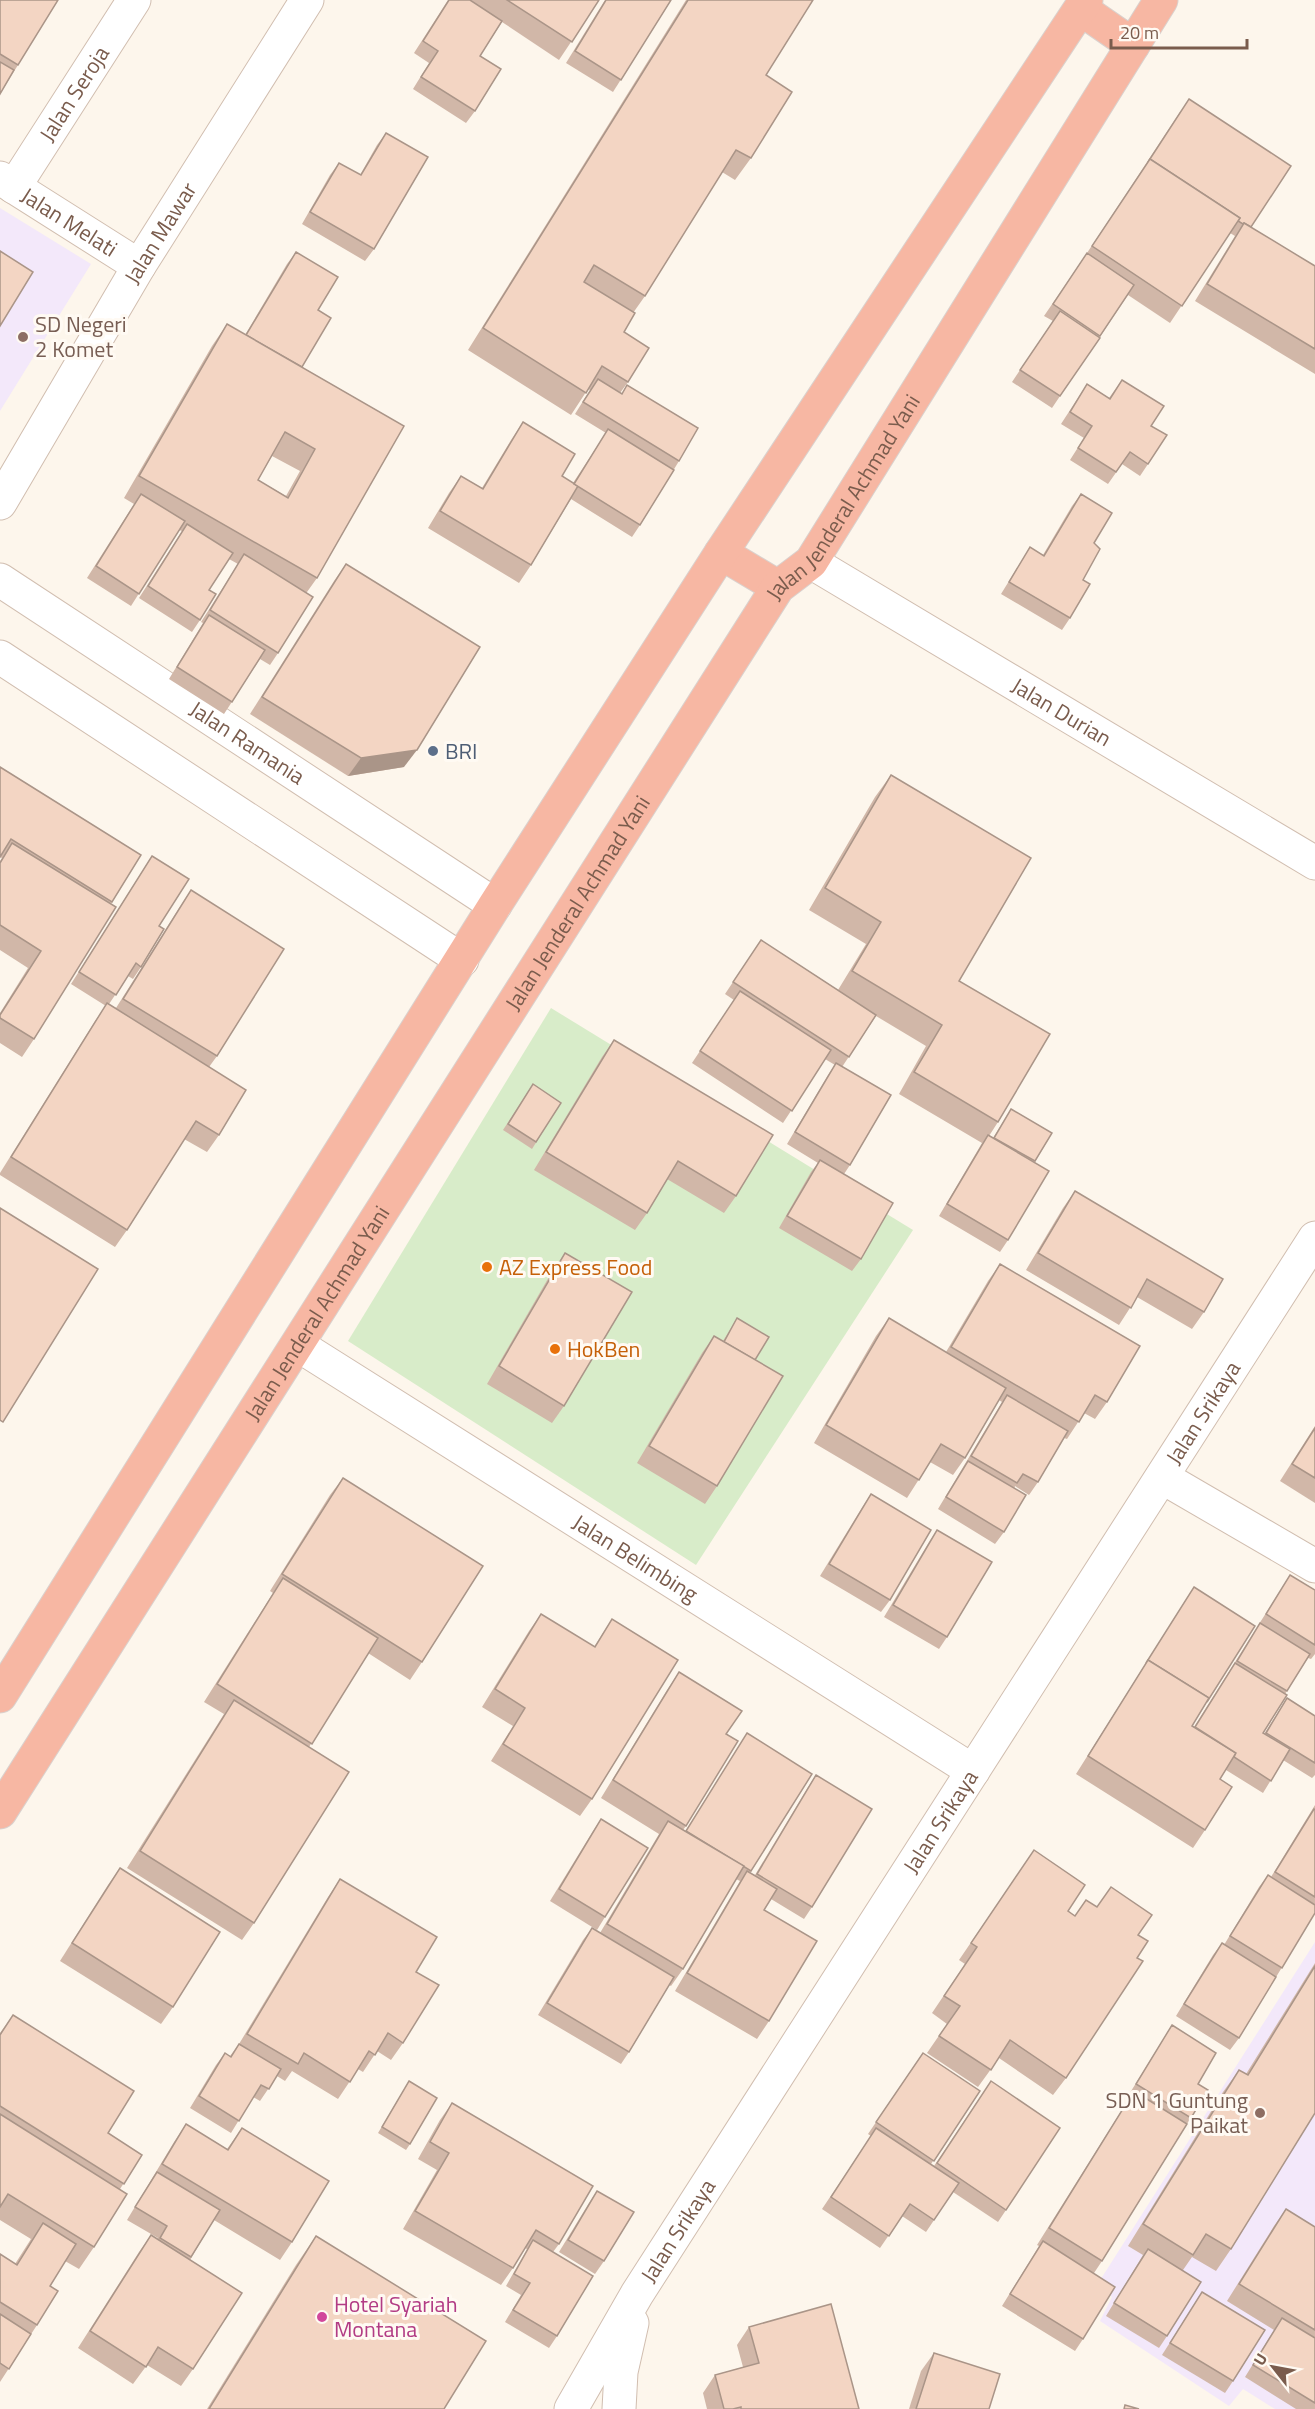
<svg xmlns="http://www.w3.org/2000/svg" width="1315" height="2409" font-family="'Titillium Web',sans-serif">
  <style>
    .education { fill: #f3e8fa }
    .green { fill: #d8ecc9 }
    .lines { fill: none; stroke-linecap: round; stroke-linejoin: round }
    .minor-casing { stroke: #d1beb0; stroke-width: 35 }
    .highway-casing { stroke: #dad1cd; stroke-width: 35 }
    .minor { stroke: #fff; stroke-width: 33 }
    .highway { stroke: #f7b7a3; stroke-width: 33 }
    .wall { fill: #d1b7a8; fill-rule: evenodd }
    .shaded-wall { fill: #aa9588 }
    .building { fill: #f3d5c3; stroke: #aa9588; stroke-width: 1.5; fill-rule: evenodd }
    .education-dot { fill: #8d6e63; stroke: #fffaf3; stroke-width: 2 }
    .service-dot { fill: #5c6f8a; stroke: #fffaf3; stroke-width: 2 }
    .food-dot { fill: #e8710a; stroke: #fffaf3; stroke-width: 2 }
    .hotel-dot { fill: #d1479c; stroke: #fffaf3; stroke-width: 2 }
    .labels { text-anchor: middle; stroke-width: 6; stroke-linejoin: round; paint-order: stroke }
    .street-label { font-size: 22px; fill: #7a5c4d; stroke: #fffaf3 }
    .education-label { font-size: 22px; fill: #785e54; stroke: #fffaf3; text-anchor: start }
    .service-label { font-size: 22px; fill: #4e5e75; stroke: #fffaf3; text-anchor: start }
    .food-label { font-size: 22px; fill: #c56008; stroke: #fffaf3; text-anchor: start }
    .hotel-label { font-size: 22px; fill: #b23c85; stroke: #fffaf3; text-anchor: start }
  </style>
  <rect width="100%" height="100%" fill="#fdf6ec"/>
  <g class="education">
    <path d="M0 208 91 264 0 411Z"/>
    <path d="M1315 1942V2409H1275L1243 2389 1229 2406 1100 2321 1112 2297 1097 2285Z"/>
  </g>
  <path class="green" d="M551 1008 913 1230 696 1565 348 1341Z"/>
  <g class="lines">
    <g class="minor-casing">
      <g id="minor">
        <path id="s1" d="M0 178 139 266"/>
        <path id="s2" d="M14 187 134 0"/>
        <path id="s3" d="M0 503 139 266 307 0"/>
        <path id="s4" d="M811 562 1315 863"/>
        <path id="s5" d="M0 580 495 905"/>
        <path d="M0 657 462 960"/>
        <path id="s6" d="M298 1345 973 1771"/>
        <path d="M1162 1477 1315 1566"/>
        <path id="s7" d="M571 2409 637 2294 1315 1238"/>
        <path d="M619 2409 621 2372 632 2323"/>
      </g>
    </g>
    <g class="highway-casing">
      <g id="highway">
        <path d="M1081 9 1133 45"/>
        <path d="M721 553 778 587"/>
        <path d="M0 1696 495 905 721 553 1086 0"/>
        <path id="s8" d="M0 1812 778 587 811 562 1161 0"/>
      </g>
    </g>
    <use href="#minor" class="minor"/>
    <use href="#highway" class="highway"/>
  </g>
  <g class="wall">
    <path d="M0 0 18 65 0 94Z"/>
    <path d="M448 0H599L559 60 502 22 480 56 475 111 466 123 413 89 429 63 414 53Z"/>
    <path d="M605 0H671L613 92 566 63Z"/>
    <path d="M686 0H813L766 75 751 158 735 180 722 172 645 296 633 313 624 332 628 382 620 393 621 394 627 385 679 461 640 525 632 537 571 499 531 565 519 583 428 528 449 493 461 476 482 488 511 440 523 422 562 476 573 483 606 433 575 414 590 390 588 389 571 415 468 350Z"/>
    <path d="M1180 112 1251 227 1315 266V374L1195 301 1235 236 1230 233 1170 323 1128 295 1052 408 1012 382 1053 321 1044 316 1087 253Z"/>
    <path d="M386 133 374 249 365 261 302 224 330 175 339 163 360 175 377 145Z"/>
    <path d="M296 252 318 310 302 367 404 426 317 578 307 592 278 653 270 665 260 659 224 714 169 679 203 623 201 622 238 564 229 559 209 590 200 620 192 632 139 598 182 531 179 530 131 606 87 578 134 504 124 498 212 346 227 324 245 335 287 264ZM272 456 300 471 286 496 258 480Z"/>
    <path d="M1122 380 1151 426 1148 464 1140 476 1122 464 1108 484 1070 460 1084 438 1061 424 1087 384 1109 398Z"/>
    <path d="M1081 494 1094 543 1070 618 1062 630 1001 594 1022 560 1030 547 1043 555 1072 506Z"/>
    <path d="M346 564 404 767 348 776 250 714 334 581Z"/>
    <path d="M0 767 141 855 111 904 34 1039 22 1057 0 1043V1013L28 968 0 950V861L2 858 0 857Z"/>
    <path d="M891 775 959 981 998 1122 989 1136 993 1138 1011 1109 1052 1133 1035 1162 1008 1240 1000 1252 939 1216 982 1143 899 1094 926 1046 876 1016 842 1067 850 1165 844 1174 861 1259 852 1271 779 1228 811 1172 818 1163 787 1144 828 1075 835 1065 825 1059 783 1123 692 1063 734 1000 725 994 761 940 838 990 866 944 809 910 875 797Z"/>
    <path d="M152 856 159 926 141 967 133 979 128 976 109 1004 116 1008 179 908 191 890 217 1056 209 1067 219 1135 207 1152 184 1139 127 1230 115 1247 0 1175V1173L95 1021 106 1006 71 984Z"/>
    <path d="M614 1040 736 1196 724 1213 667 1179 647 1213 635 1230 534 1170 602 1057Z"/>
    <path d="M533 1084 561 1103 532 1149 503 1130Z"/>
    <path d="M1075 1191 1204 1312 1192 1329 1137 1297 1119 1325 1026 1270 1063 1208Z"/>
    <path d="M565 1253 564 1406 552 1423 487 1384 553 1270Z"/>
    <path d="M1000 1264 1107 1402 1095 1419 1084 1413 1067 1439 1064 1438 1038 1482 1029 1495 1015 1486 1004 1532 995 1544 938 1509 1002 1402 999 1400 965 1458 953 1475 930 1462 907 1498 814 1443 876 1336 889 1318 946 1352 988 1281Z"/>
    <path d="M737 1318 755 1360 717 1486 705 1504 637 1463 702 1353 714 1336 723 1341Z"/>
    <path d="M1315 1426V1503L1280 1481Z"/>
    <path d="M343 1478 422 1662 410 1680 368 1653 309 1747 254 1923 242 1940 127 1868 224 1714 204 1702 273 1593 270 1591 330 1495Z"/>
    <path d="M871 1494 890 1600 881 1612 820 1576 863 1506Z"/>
    <path d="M937 1530 947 1637 939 1649 884 1617 929 1542Z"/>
    <path d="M1290 1575 1315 1590V1654L1311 1659 1308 1658 1285 1694 1263 1733 1264 1734 1287 1698 1315 1716V1775L1312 1778 1283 1760 1263 1793 1226 1770 1220 1779 1205 1830 1193 1848 1076 1774 1194 1587 1207 1702 1192 1726 1194 1727Z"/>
    <path d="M541 1614 594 1647 612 1619 592 1799 580 1816 491 1761 513 1726 482 1707 529 1631Z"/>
    <path d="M679 1672 726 1734 686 1826 683 1830 685 1832 747 1733 812 1774 750 1873 755 1875 808 1787 816 1775 812 1907 804 1919 771 1899 764 1910 769 2021 757 2039 675 1991 740 1881 736 1879 683 1969 671 1986 669 1985 629 2052 621 2064 538 2015 583 1940 592 1928 600 1933 659 1834 601 1798 667 1690Z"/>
    <path d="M1315 1805V1913L1239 2038 1230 2050 1176 2016 1213 1955 1222 1943 1224 1945 1259 1887 1268 1875 1271 1877Z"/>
    <path d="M601 1819 605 1917 597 1930 550 1901 593 1831Z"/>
    <path d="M1034 1850 1068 1911 1075 1916 1086 1900 1138 1935 1137 1958 1066 2078 1053 2095 999 2058 978 2087 927 2053 947 2024 932 2013 965 1964 959 1960Z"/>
    <path d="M120 1868 173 2007 161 2024 60 1961 108 1885Z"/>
    <path d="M340 1879 416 1972 403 2043 391 2060 377 2051 363 2072 358 2069 338 2099 292 2071 285 2081 277 2076 260 2101 253 2097 231 2133 190 2108 216 2065 225 2053 230 2056 239 2044 328 1897Z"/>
    <path d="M1315 1963V2113L1231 2249 1216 2271 1192 2257 1183 2270 1167 2336 1159 2348 1106 2316 1143 2255 1128 2246 1223 2092 1239 2070 1246 2074Z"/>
    <path d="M13 2015 108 2133 142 2155 120 2189 94 2247 79 2269 65 2261 50 2286 37 2325 0 2382V2254L15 2264 31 2239 0 2220V2033Z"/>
    <path d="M1172 2025 1198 2084 1208 2090 1102 2261 1094 2273 1083 2339 1075 2351 1002 2306 1039 2246 1037 2245 1130 2097 1128 2096Z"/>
    <path d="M923 2053 980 2091 931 2164 934 2166 991 2081 1006 2210 998 2222 953 2192 926 2232 902 2216 880 2248 822 2209 871 2136 868 2134Z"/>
    <path d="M409 2081 410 2144 406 2150 378 2133Z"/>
    <path d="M452 2103 559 2244 553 2252 557 2336 549 2348 505 2322 521 2295 506 2286 527 2249 525 2248 513 2268 501 2285 403 2229 437 2170 418 2159 440 2120Z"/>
    <path d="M186 2124 227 2149 242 2128 292 2242 280 2260 214 2220 190 2260 193 2369 181 2386 147 2365 133 2384 78 2348 139 2252 151 2235 158 2239V2238L127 2220 174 2142Z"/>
    <path d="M597 2191 604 2261 595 2274 559 2252 589 2203Z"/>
    <path d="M1286 2209 1315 2227V2409H1296L1245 2377 1274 2330 1227 2301 1274 2226Z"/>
    <path d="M316 2236 444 2409H207L296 2265Z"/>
    <path d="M1202 2292 1233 2381 1225 2393 1162 2355Z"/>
    <path d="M749 2327 859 2409H707L703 2393 715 2375 743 2367 737 2345Z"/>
    <path d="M934 2353 989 2409H909L921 2371Z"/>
  </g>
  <path class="shaded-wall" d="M417 750 404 767 348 776 361 758Z"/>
  <g class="building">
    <path d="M0 0H58L18 65 0 54Z"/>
    <path d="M449 0H470L502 21 480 56 501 69 475 111 421 77 438 51 423 41Z"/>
    <path d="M507 0H599L572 42Z"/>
    <path d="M606 0H671L621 80 575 51Z"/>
    <path d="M688 0H813L766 75 792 92 751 158 736 150 645 296 594 265 584 282 635 313 624 332 649 348 628 382 602 366 586 393 483 328Z"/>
    <path d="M0 62 14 70 0 94Z"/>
    <path d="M1189 99 1291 166 1251 227 1244 223 1243 224 1238 221 1240 218 1150 159 1148 162Z"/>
    <path d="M386 133 428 157 374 249 310 212 339 163 361 175Z"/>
    <path d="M1150 159 1240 218 1182 306 1092 246Z"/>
    <path d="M1244 223 1315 266V349L1207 284Z"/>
    <path d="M0 251 33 272 0 326Z"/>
    <path d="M296 252 338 277 318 310 331 318 302 367 246 335Z"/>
    <path d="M1087 253 1134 285 1100 336 1053 304Z"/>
    <path d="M1060 311 1100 338 1060 396 1020 370Z"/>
    <path d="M227 324 404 426 317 578 139 476ZM285 432 315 449 288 498 258 480Z"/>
    <path d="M598 379 622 394 627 385 698 428 679 461 583 402Z"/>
    <path d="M1122 380 1164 406 1151 426 1167 435 1148 464 1130 452 1116 472 1078 448 1092 426 1070 412 1087 384 1110 399Z"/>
    <path d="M523 422 575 454 562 476 578 486 531 565 440 511 461 476 483 489Z"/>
    <path d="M608 429 674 470 640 525 574 484Z"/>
    <path d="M141 494 185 521 139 594 96 566Z"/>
    <path d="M1081 494 1112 513 1094 543 1100 549 1083 580 1090 584 1070 618 1009 582 1030 547 1044 556Z"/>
    <path d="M187 524 233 553 209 590 216 594 200 620 148 586Z"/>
    <path d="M244 554 313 597 278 653 210 610Z"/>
    <path d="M346 564 480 647 417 750 361 758 262 697Z"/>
    <path d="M209 615 265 650 232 702 177 667Z"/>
    <path d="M0 767 141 855 112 902 11 839 0 857Z"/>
    <path d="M891 775 1031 858 959 981 1050 1034 998 1122 914 1072 942 1025 852 971 881 922 825 888Z"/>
    <path d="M12 843 116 907 34 1039 0 1018V1015L41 951 0 925V863Z"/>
    <path d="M152 856 189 879 159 926 164 929 141 967 136 963 116 995 79 972Z"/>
    <path d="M191 890 284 949 217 1056 123 999Z"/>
    <path d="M761 940 876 1015 849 1057 733 982Z"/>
    <path d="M740 991 831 1050 792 1111 700 1051Z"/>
    <path d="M107 1003 246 1090 219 1135 196 1121 127 1230 11 1157Z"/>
    <path d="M614 1040 773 1135 736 1196 678 1161 647 1213 546 1152Z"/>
    <path d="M836 1063 891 1095 850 1165 795 1132Z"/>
    <path d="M533 1084 561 1103 536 1142 508 1124Z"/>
    <path d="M1011 1109 1052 1133 1035 1161 994 1138Z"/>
    <path d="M988 1135 1049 1171 1008 1240 947 1204Z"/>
    <path d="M820 1160 893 1203 861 1259 787 1216Z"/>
    <path d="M1075 1191 1223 1279 1204 1312 1147 1279 1131 1308 1038 1253Z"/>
    <path d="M0 1208 98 1269 3 1422 0 1420Z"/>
    <path d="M565 1253 632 1292 564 1406 499 1366Z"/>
    <path d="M1000 1264 1140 1346 1107 1402 1095 1395 1079 1422 951 1347Z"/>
    <path d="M737 1318 769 1337 755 1360 724 1342Z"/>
    <path d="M889 1318 1006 1388 965 1458 941 1444 919 1480 826 1425Z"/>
    <path d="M714 1336 783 1376 717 1486 649 1446Z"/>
    <path d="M1007 1395 1068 1431 1038 1482 1023 1474 1017 1483 971 1456Z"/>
    <path d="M1315 1428V1478L1292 1464Z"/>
    <path d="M968 1461 1026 1495 1004 1532 946 1497Z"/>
    <path d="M343 1478 483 1566 422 1662 282 1574Z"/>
    <path d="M871 1494 931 1530 890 1600 829 1564Z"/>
    <path d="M937 1530 992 1562 947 1637 893 1605Z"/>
    <path d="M1290 1575 1315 1590V1645L1266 1614Z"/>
    <path d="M283 1578 378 1638 312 1744 217 1684Z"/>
    <path d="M1194 1587 1255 1626 1207 1702 1209 1698 1148 1660 1146 1663Z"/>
    <path d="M541 1614 595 1647 612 1619 678 1660 592 1799 503 1744 525 1708 495 1689Z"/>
    <path d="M1260 1623 1310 1654 1287 1691 1237 1661Z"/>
    <path d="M1148 1660 1209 1698 1192 1726 1236 1753 1220 1779 1232 1787 1205 1830 1088 1756Z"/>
    <path d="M1235 1663 1287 1695 1263 1733 1290 1749 1271 1781 1234 1757 1236 1753 1195 1727Z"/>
    <path d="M679 1672 742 1711 726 1734 738 1741 686 1826 613 1780Z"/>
    <path d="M1287 1698 1315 1716V1763L1266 1733Z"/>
    <path d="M234 1700 349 1772 254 1923 140 1851Z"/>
    <path d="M747 1733 812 1774 751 1871 686 1831Z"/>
    <path d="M816 1775 872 1809 812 1907 757 1874Z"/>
    <path d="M1314 1809 1315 1810V1897L1275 1872Z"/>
    <path d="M601 1819 648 1848 605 1917 559 1889Z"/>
    <path d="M668 1821 744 1866 683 1969 607 1924Z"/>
    <path d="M1034 1850 1085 1885 1068 1911 1075 1916 1086 1900 1097 1907 1111 1887 1152 1915 1138 1935 1148 1941 1137 1958 1143 1961 1066 2078 1010 2040 991 2070 939 2036 960 2006 944 1996 977 1947 971 1943Z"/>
    <path d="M120 1868 220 1932 173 2007 72 1943Z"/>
    <path d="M747 1871 777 1889 764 1910 817 1941 769 2021 687 1973Z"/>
    <path d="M1268 1875 1315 1905V1913L1282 1968 1230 1936Z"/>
    <path d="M340 1879 437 1937 416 1972 439 1985 403 2043 388 2033 375 2055 369 2051 350 2082 304 2053 298 2064 247 2034Z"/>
    <path d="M592 1928 674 1977 629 2052 547 2003Z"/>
    <path d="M1222 1943 1276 1977 1239 2038 1184 2004Z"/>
    <path d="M1315 1966V2113L1231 2249 1206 2234 1193 2255 1143 2224 1239 2070 1248 2075Z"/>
    <path d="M13 2015 134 2091 108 2133 142 2155 124 2184 0 2106V2035Z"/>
    <path d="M1172 2025 1216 2053 1198 2084 1208 2090 1191 2118 1136 2084Z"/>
    <path d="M239 2044 281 2069 269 2089 261 2085 239 2121 199 2096 225 2053 231 2057Z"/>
    <path d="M923 2053 980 2091 934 2161 876 2122Z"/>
    <path d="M409 2081 437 2098 410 2144 382 2127Z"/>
    <path d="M991 2081 1060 2128 1006 2210 937 2163Z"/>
    <path d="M1134 2091 1187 2124 1102 2261 1049 2228Z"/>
    <path d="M452 2103 593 2186 559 2244 536 2230 513 2268 415 2211 449 2153 430 2142Z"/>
    <path d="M0 2114 127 2194 94 2247 8 2194 0 2207Z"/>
    <path d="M186 2124 228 2150 242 2128 329 2181 292 2242 162 2164Z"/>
    <path d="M876 2128 959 2183 934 2220 910 2204 889 2236 831 2197Z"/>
    <path d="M157 2172 220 2210 191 2257 160 2238 167 2226 135 2207Z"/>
    <path d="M597 2191 634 2212 604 2261 568 2240Z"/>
    <path d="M1286 2209 1315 2227V2330L1239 2284Z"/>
    <path d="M43 2223 76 2244 50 2286 58 2291 37 2325 0 2302V2254L17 2265Z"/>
    <path d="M151 2235 242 2293 193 2369 158 2347 146 2367 90 2331Z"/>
    <path d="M316 2236 486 2341 444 2409H209Z"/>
    <path d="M533 2240 593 2276 557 2336 513 2310 530 2283 514 2274Z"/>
    <path d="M1043 2241 1115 2287 1083 2339 1010 2294Z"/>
    <path d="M1148 2249 1201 2282 1167 2336 1114 2303Z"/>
    <path d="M1202 2292 1265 2330 1233 2381 1170 2343Z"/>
    <path d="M831 2304 859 2409H741V2407L733 2409H724L715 2375 759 2363 749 2327Z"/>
    <path d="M0 2314 31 2334 9 2369 0 2363Z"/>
    <path d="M1282 2318 1315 2338V2403L1253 2365Z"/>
    <path d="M934 2353 1000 2374 989 2409H916Z"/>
    <path d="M1125 2405 1139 2409H1124Z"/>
  </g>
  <g class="education-dot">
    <circle cx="23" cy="337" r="6"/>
    <circle cx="1260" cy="2113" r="6"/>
  </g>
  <circle class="service-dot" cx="433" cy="751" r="6"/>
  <g class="food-dot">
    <circle cx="487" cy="1267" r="6"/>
    <circle cx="555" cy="1349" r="6"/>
  </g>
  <circle class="hotel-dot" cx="322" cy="2317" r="6"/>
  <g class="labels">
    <g class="street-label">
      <text dy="8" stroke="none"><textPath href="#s2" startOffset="111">Jalan Seroja</textPath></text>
      <text dy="8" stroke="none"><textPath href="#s1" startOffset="82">Jalan Melati</textPath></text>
      <text dy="8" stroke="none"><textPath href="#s3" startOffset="314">Jalan Mawar</textPath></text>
      <text dy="8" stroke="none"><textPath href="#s8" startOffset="1563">Jalan Jenderal Achmad Yani</textPath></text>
      <text dy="8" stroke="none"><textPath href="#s4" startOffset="292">Jalan Durian</textPath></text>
      <text dy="8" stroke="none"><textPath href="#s5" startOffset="296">Jalan Ramania</textPath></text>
      <text dy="8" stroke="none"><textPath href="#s8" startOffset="1077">Jalan Jenderal Achmad Yani</textPath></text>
      <text dy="8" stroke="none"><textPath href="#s8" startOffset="591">Jalan Jenderal Achmad Yani</textPath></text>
      <text dy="8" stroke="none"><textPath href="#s7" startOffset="1180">Jalan Srikaya</textPath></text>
      <text dy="8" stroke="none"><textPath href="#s6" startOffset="399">Jalan Belimbing</textPath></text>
      <text dy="8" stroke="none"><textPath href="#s7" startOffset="694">Jalan Srikaya</textPath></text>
      <text dy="8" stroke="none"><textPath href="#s7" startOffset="208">Jalan Srikaya</textPath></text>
    </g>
    <g class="education-label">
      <text x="35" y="332">SD Negeri<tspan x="35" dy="25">2 Komet</tspan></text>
      <text x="1248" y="2108" text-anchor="end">SDN 1 Guntung<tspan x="1248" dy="25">Paikat</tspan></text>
    </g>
    <g class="service-label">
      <text x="445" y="759">BRI</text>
    </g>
    <g class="food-label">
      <text x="499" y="1275">AZ Express Food</text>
      <text x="567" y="1357">HokBen</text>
    </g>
    <g class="hotel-label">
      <text x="334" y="2312">Hotel Syariah<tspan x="334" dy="25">Montana</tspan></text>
    </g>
  </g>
  <g transform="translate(1273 2367) rotate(301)" stroke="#fffaf3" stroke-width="4.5" paint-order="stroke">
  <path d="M0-4.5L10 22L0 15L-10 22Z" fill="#7a5c4d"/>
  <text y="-9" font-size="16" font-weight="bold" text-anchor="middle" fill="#7a5c4d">U</text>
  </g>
  <path d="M1111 39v9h136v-9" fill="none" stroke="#7a5c4d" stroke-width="3"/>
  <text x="1120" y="39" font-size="18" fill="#7a5c4d" stroke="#fffaf3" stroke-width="4.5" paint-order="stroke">20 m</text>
</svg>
